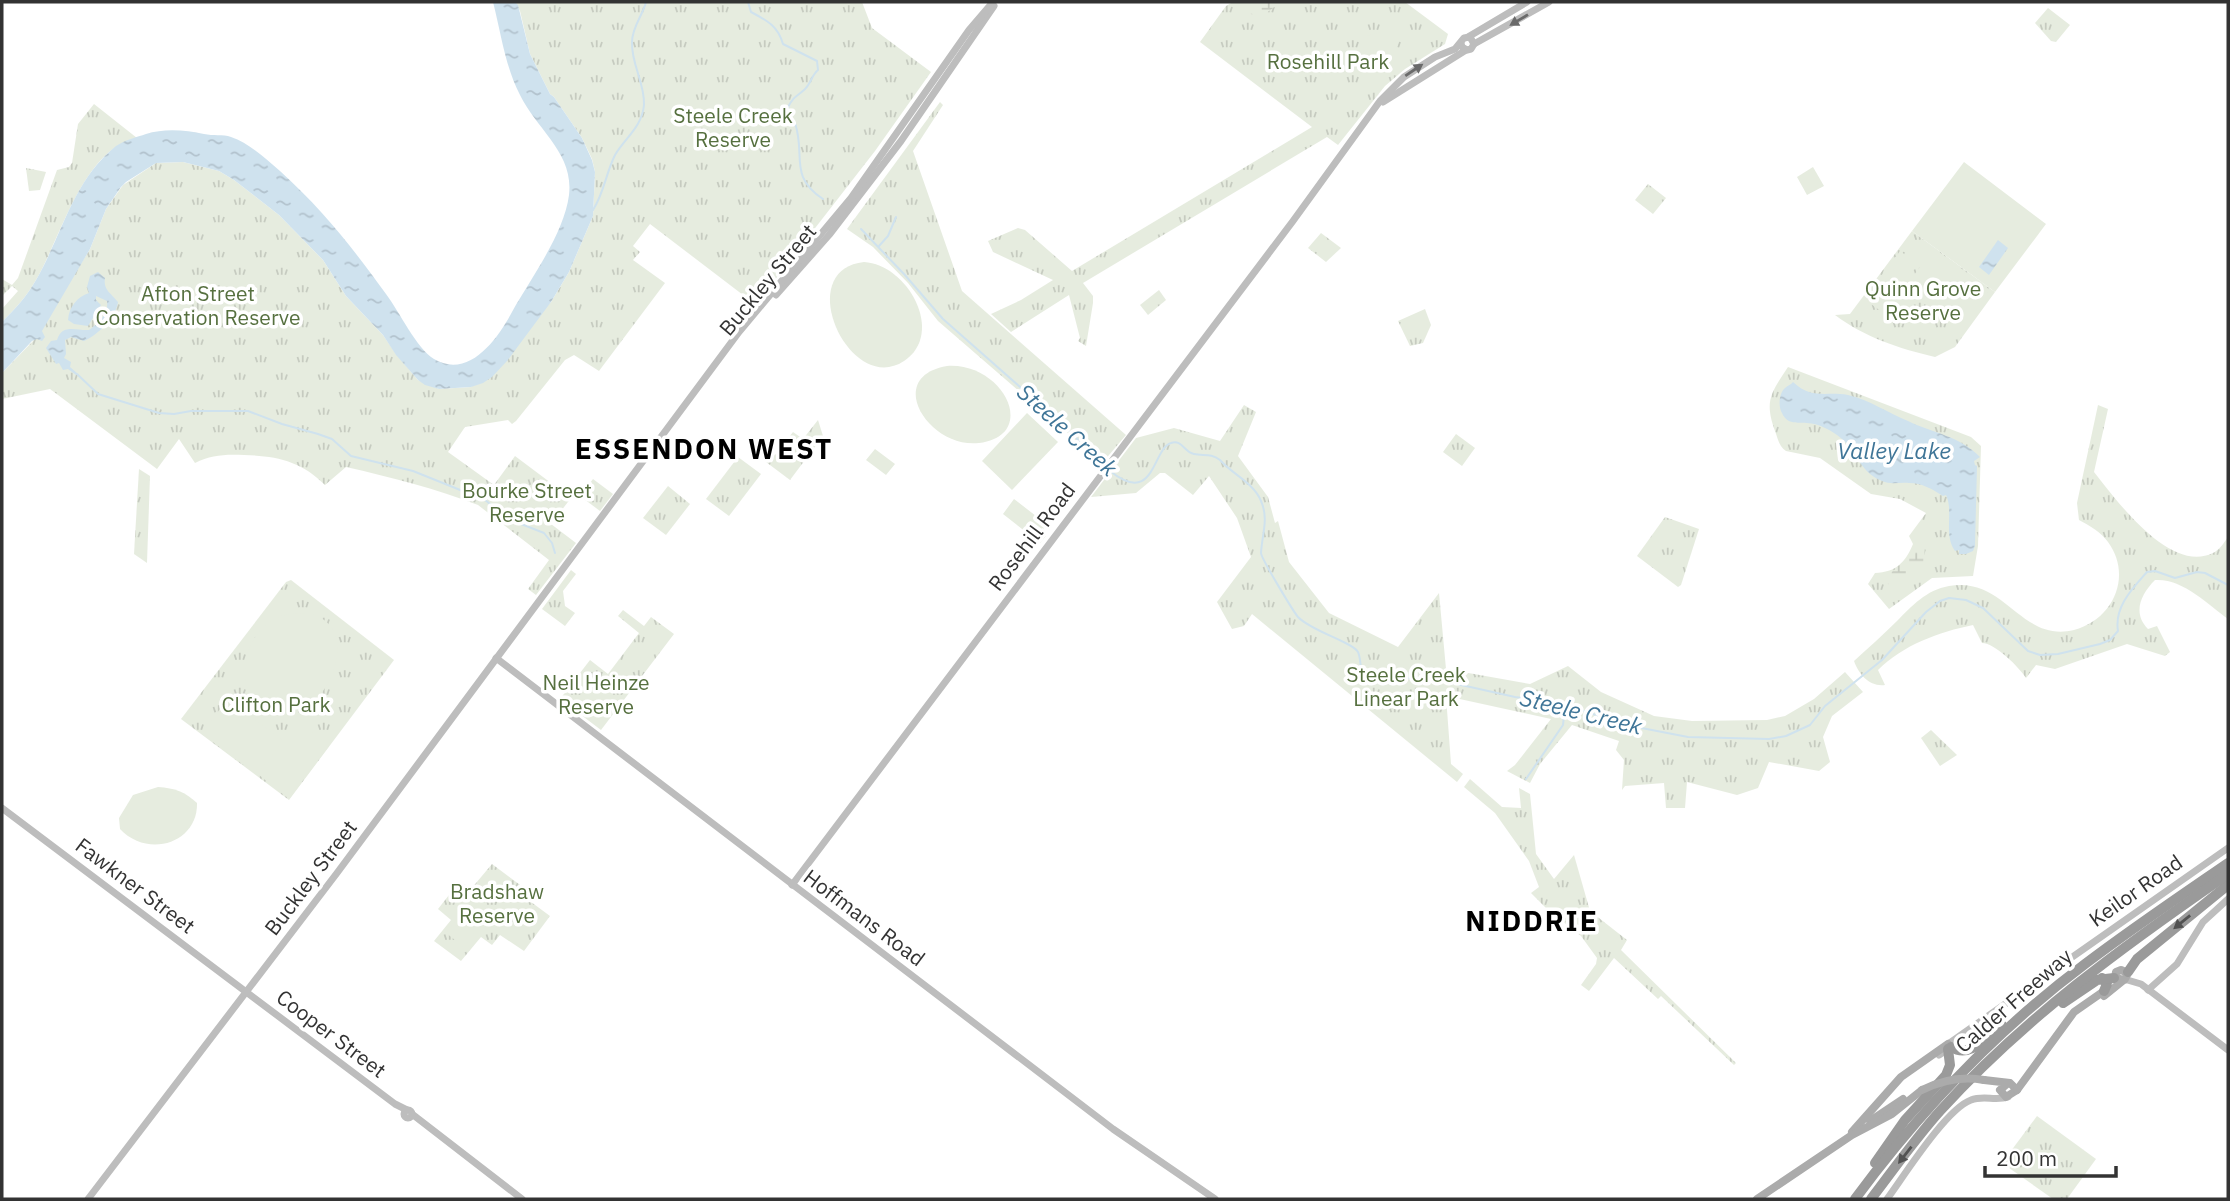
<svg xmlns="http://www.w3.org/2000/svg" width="2230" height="1201" font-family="'IBM Plex Sans',sans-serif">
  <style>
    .grass { fill: url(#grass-tufts) }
    .wetland { fill: url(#wetland-marsh) }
    .garden { fill: #e6ecdf }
    .water { fill: url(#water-ripples) }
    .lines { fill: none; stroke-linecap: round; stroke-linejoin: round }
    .stream { stroke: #cfe2ee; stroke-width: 2 }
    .secondary { stroke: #bdbdbd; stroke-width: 7 }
    .primary { stroke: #ababab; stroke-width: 8 }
    .highway { stroke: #9a9a9a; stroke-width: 10 }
    .primary-bridge { stroke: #ababab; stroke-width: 8 }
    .oneway { fill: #6a6a6a }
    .oneway2 { fill: #525252 }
    .labels { text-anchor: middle; stroke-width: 7; stroke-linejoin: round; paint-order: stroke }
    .park-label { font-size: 21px; fill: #56703f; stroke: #fff }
    .street-label { font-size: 21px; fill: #333; stroke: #fff }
    .water-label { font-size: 23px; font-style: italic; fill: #3f7597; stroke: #fff }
    .district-label { font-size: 28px; font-weight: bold; letter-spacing: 2px; fill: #000; stroke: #fff }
  </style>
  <defs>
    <pattern id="grass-tufts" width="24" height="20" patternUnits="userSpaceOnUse" patternTransform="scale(1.75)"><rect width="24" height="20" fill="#e6ecdf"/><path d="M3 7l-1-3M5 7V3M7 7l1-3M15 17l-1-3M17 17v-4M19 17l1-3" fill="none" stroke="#c6cbc0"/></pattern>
    <pattern id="wetland-marsh" width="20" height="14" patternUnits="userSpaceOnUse" patternTransform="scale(1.75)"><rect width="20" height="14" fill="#e6ecdf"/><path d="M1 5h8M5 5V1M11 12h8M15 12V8" fill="none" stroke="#c6cbc0"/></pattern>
    <pattern id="water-ripples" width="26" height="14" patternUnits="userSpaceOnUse" patternTransform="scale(1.75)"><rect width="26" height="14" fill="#cfe2ee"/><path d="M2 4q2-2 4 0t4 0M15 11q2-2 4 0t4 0" fill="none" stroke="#b2c2cd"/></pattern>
  </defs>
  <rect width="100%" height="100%" fill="#fff"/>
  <g class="grass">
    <path d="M515 2H862L872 28 931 72 875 151 739 326 732 321 747 298 650 224 633 246 640 252 633 260 665 283 599 371 574 355 565 360 516 421 512 424 508 420 465 427 448 452 494 485 515 456 571 498 551 524 576 543 536 595 528 589 549 560 478 505C437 489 390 477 346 467L325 485C301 461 277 456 244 455 225 454 211 455 195 463L179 439 157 469 50 389 2 399V373L33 341 90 249 106 209 123 185 156 163 183 162 219 171 234 180 279 215 323 260 346 296 383 335 396 354 418 380 439 389 471 387 551 302 569 272 593 216 595 172 592 159 582 138 554 97 550 94 530 54 520 11Z"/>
    <path d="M1233 2H1405L1448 34 1445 44 1405 69 1385 86 1338 145 1327 137 1083 283 1093 296V303L1086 346 1078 341 1080 338 1069 295 1011 332 991 314 1021 300 1053 280 993 252 988 241 1018 228 1025 230 1072 271 1312 127 1200 42 1226 6Z"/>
    <path d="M2048 8 2070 25 2056 42 2051 41 2035 23Z"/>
    <path d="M940 102 943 105 913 151 962 291 1126 435 1098 468 1080 444 938 321 908 283 873 247 847 229Z"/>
    <path d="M94 104 137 138C83 149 61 238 36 280 27 296 15 309 2 322V309L18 291 12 286 2 296V279L12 285 18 278 57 170 69 167 72 163 78 124Z"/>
    <path d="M26 168 46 172 40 190 29 191Z"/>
    <path d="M1648 184 1666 198 1653 214 1635 200Z"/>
    <path d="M1912 231 1995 292 1955 347 1935 357C1898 348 1866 338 1835 315L1850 314Z"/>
    <path d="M1321 233 1341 248 1326 262 1308 248Z"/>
    <path d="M1159 290 1166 300 1148 315 1140 305Z"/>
    <path d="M1425 309 1431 325 1423 343 1410 346 1398 321Z"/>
    <path d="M1788 367 1971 437 1981 446 1978 546 1973 576 1932 578 1889 609 1868 584 1875 573C1896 572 1905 563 1913 544L1909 536 1926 513 1900 499 1871 494 1820 458 1786 451C1779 446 1778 439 1775 431 1764 401 1771 393 1788 367Z"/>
    <path d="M1244 405 1256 412 1238 456 1268 497 1275 523 1278 521 1289 562 1329 613 1398 647 1439 593 1446 669 1530 684 1568 666 1601 692 1654 716 1692 721 1767 720 1785 716 1814 699 1845 672 1863 692 1832 716 1823 737 1830 762 1819 771 1769 762 1758 788 1737 795 1687 782 1685 808H1666L1664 783 1625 786 1622 790 1624 760 1616 750 1619 741 1572 725 1540 764 1530 783 1507 771 1515 765 1551 719 1446 696 1451 764 1463 774 1457 782 1252 614 1244 626 1232 629 1217 602 1251 557 1237 518 1209 476 1193 495 1165 473H1160L1136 493 1091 497 1136 438 1174 428 1220 441Z"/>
    <path d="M2098 405 2108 409 2094 472C2117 501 2170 574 2213 553 2219 550 2224 543 2228 537V619C2208 604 2182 578 2155 580 2141 594 2132 613 2148 629L2157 626 2170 652 2165 656 2127 644 2055 669 2036 665 2026 678C2019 667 1995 643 1982 643L1973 625C1939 632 1903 645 1878 670L1885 685C1870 687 1859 675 1854 661 1868 648 1883 635 1897 621 1912 606 1926 590 1949 586 2006 576 2020 643 2074 630 2113 620 2133 576 2108 542 2101 532 2090 526 2079 520L2077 503Z"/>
    <path d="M818 420 823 436 790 480 766 462 773 454 775 455 793 432 803 439Z"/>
    <path d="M1456 434 1475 448 1462 466 1443 452Z"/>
    <path d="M738 457 761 474 729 516 706 499Z"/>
    <path d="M139 469 150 476 147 563 134 554Z"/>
    <path d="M593 479 613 494 600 511 580 496Z"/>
    <path d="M668 486 690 504 666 535 643 518Z"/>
    <path d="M1665 517 1699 529 1681 585 1678 587 1637 556Z"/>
    <path d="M571 570 576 574 563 591 565 606 575 613 565 626 542 609Z"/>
    <path d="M291 580 394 660 289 800 181 719 286 582Z"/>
    <path d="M623 610 644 626 651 617 674 634 601 730 560 699 590 660 608 674 639 633 618 616Z"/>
    <path d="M1931 730 1957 755 1940 766 1921 738Z"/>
    <path d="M1470 779 1502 807 1521 808 1519 788 1530 794 1536 854 1554 879 1574 855 1590 911 1627 940 1621 950 1736 1063 1734 1065 1661 996 1658 999 1614 958 1589 991 1581 985 1596 964 1597 958 1581 936 1546 908 1531 893 1539 887 1529 861 1495 813 1464 787Z"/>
    <path d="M492 864 531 893 527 899 550 916 524 951 500 935 492 945 481 937 461 961 434 941 451 920 438 909 460 881 471 889Z"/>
    <path d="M2037 1116 2096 1159 2067 1199H2053L2002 1163Z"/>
  </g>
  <g class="wetland">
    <path d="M1250 2H1281L1258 19 1246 10Z"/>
    <path d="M1915 543H1925L1924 563C1911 570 1907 582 1896 588L1890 586 1886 581 1887 576 1906 560Z"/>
  </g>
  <g class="garden">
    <path d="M1381 32 1397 36 1399 41 1396 50H1375L1366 36Z"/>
    <path d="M1964 162 2046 224 1995 292 1912 231Z"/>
    <path d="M1813 167 1824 186 1807 195 1797 177Z"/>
    <path d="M1934 248 1990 290 1964 324 1908 283Z"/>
    <path d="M1900 251 1918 264 1882 312 1864 299Z"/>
    <path d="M864 262C907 264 946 333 904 361 850 397 791 270 864 262Z"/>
    <path d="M947 366C1003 362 1040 435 979 443 929 449 883 377 947 366Z"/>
    <path d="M1027 413 1058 442 1012 490 982 461Z"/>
    <path d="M875 449 895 464 886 475 866 460Z"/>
    <path d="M1014 499 1045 523 1043 533 1046 536 1040 543 1003 514Z"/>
    <path d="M302 613C306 614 313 614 317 616 362 635 325 717 284 714 231 710 236 638 276 618 284 614 292 614 302 613Z"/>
    <path d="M227 699 283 740 257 775 202 734Z"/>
    <path d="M302 725 329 746 289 799 259 775 284 742 288 744Z"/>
    <path d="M158 787C175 788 185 792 197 803 198 843 148 859 120 829L119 818 133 795Z"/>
    <path d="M460 915 477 929 464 947 446 933Z"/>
  </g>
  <g class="water">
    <path d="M493 2H515L518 5 530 54 550 94 554 97 582 138 592 160 595 172 593 216 569 272 551 302 507 361 492 377 483 383 471 387 439 389 425 385 418 380 396 355 383 335 346 296 323 260 279 215 234 180 219 171 183 162 156 163 126 182 121 187 106 209 90 249 42 331 45 337 42 341 37 339 32 341 2 373V322C15 309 27 296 36 280 62 235 73 180 116 146 125 140 137 137 146 134 164 128 186 130 204 134 213 136 223 134 231 137 249 143 266 159 280 171 324 211 351 246 386 294 399 311 417 349 434 359 469 380 498 338 512 312 531 278 564 234 569 195 574 153 537 130 520 95 505 66 501 33 493 2Z"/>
    <path d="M1998 240 2008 248 1989 275 1979 267Z"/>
    <path d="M98 272 105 278C103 290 111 293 118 302 116 317 98 335 84 341L71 337 65 340 66 354 64 358 71 362 70 367 77 373 76 375 68 369 63 370 59 363 56 364 46 348 51 341 57 340C62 323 77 331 89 330 99 323 109 313 107 301L96 296V300L101 305 88 326 74 324 68 320C69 307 77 297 89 293L87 287 90 276Z"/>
    <path d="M1793 382C1812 400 1826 391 1848 395 1870 400 1888 413 1908 421 1933 433 1960 436 1980 457L1974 461 1975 465 1977 466 1975 546 1973 551 1966 554H1959V550L1955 551C1943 534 1954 512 1946 495L1943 496C1932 489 1922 483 1909 483 1899 482 1891 485 1882 481 1858 472 1855 445 1834 433 1828 429 1820 425 1814 424 1801 421 1788 427 1782 413 1778 407 1779 393 1785 388 1788 385 1791 385 1793 382Z"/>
  </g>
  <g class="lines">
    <g class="stream">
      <path d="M748 2 751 12C768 21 778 26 783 44L817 61 818 70C811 76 811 84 804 90 796 97 794 96 788 107L790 116 788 121 795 123C806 155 788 176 823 199"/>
      <path d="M593 210C604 193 606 173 615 155 625 138 642 127 644 105 645 83 631 64 632 42 632 27 643 15 646 2"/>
      <path d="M861 229 904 274 943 319 1061 423 1106 467"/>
      <path d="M879 246 888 236 896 217"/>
      <path d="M77 374 98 394 159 413 174 414 191 411H248L282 424 318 434 332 439 351 456 413 471 485 500 511 520 544 533 552 543 555 553"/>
      <path d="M1110 471C1155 507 1152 449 1171 443 1182 439 1184 452 1194 454 1204 456 1211 453 1220 460 1232 474 1254 483 1261 501 1269 519 1262 534 1261 553 1261 558 1293 611 1298 617 1311 631 1352 642 1358 652 1360 656 1360 662 1361 667L1366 670 1426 681 1439 680 1515 697 1560 703 1626 725 1688 737 1769 739 1786 736 1810 725 1825 706 1882 660 1926 612 1940 601 1949 598 1966 600 1983 608 2028 651 2040 655 2058 654 2100 644 2110 640 2118 631C2114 607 2132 589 2147 572L2155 571 2175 578 2197 572 2205 573 2228 585"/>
      <path d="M1526 779 1563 725 1565 705"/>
    </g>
    <g class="secondary">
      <path d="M1468 37 1527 2"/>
      <path d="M1474 44 1549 2"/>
      <path d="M1383 102 1466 50"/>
      <path d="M776 295 829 235 901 141 994 6"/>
      <path d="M496 658 1113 1129 1215 1199"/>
      <path d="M2 808 395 1104 407 1110"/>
      <path d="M792 885 1293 221 1380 101 1404 77 1435 57 1455 49 1464 38 1470 37 1474 44 1471 49 1467 50 1462 47 1461 43"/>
      <path d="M2124 979 2141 984 2228 1050"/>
      <path d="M2148 990 2177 964 2203 922 2228 899"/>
      <path d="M1948 1047V1044L2228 848"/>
      <path d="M1939 1055 1951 1047"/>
      <circle cx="408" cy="1114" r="4"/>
      <path d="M412 1114 522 1199"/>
      <path d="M88 1199 337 873 739 332 851 198 969 30 993 2"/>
      <path d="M1887 1199C1904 1176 1946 1109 1971 1100 1983 1095 1995 1101 2008 1097"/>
    </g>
    <g class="primary">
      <path d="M2104 996 2125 979 2128 973 2121 970 2116 972 2115 978 2124 980"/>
      <path d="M1984 1080 2010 1083 2017 1090 2006 1097 2000 1090 2008 1083"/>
      <path d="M2017 1090 2074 1012 2107 989"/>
      <path d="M1870 1121 1903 1099"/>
      <path d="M1852 1132 1901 1077 1948 1044 1951 1047"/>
      <path d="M1757 1199 1852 1135 1892 1114 1922 1090"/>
    </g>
    <g class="highway">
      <path d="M2128 972 2137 959 2228 885"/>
      <path d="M2102 978 2107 984 2104 991"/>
      <path d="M2063 1003 2097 980 2114 978"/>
      <path d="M1951 1047C1971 1059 1987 1037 2002 1025"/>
      <path d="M1875 1163 1905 1120 1946 1075 1950 1065 1948 1049"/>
      <path d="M1855 1199C1920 1111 1997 1030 2085 964 2131 929 2180 896 2228 863"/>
      <path d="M1871 1199C1894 1169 1915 1139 1940 1111 2024 1018 2125 945 2228 874"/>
    </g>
    <path class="primary-bridge" d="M1922 1090C1942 1080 1962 1076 1984 1080"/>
  </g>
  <defs><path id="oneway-solid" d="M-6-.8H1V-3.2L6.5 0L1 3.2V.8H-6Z" transform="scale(1.75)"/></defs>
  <g class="oneway">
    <use href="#oneway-solid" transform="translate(1519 20) rotate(149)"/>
    <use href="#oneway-solid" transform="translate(1414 70) rotate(-34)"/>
  </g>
  <g class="oneway2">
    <use href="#oneway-solid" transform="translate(2182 922) rotate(141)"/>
    <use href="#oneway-solid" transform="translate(1905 1155) rotate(128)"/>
  </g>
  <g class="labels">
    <g class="park-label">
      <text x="1328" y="69">Rosehill Park</text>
      <text x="733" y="123">Steele Creek<tspan x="733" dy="24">Reserve</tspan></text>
      <text x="1923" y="296">Quinn Grove<tspan x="1923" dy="24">Reserve</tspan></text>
      <text x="198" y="301">Afton Street<tspan x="198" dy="24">Conservation Reserve</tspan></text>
      <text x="527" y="498">Bourke Street<tspan x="527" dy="24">Reserve</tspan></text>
      <text x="1406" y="682">Steele Creek<tspan x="1406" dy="24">Linear Park</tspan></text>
      <text x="596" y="690">Neil Heinze<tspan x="596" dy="24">Reserve</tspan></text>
      <text x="276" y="712">Clifton Park</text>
      <text x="497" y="899">Bradshaw<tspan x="497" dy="24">Reserve</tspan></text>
    </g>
    <g class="street-label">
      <text transform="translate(768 280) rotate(-50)" y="7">Buckley Street</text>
      <text transform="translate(1032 537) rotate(-53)" y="7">Rosehill Road</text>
      <text transform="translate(311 878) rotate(-53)" y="7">Buckley Street</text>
      <text transform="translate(135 886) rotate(37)" y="7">Fawkner Street</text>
      <text transform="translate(2136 891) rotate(-35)" y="7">Keilor Road</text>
      <text transform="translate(864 918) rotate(37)" y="7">Hoffmans Road</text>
      <text transform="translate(2014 1001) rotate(-41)" y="7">Calder Freeway</text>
      <text transform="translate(331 1034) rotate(37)" y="7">Cooper Street</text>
    </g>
    <g class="water-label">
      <text transform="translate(1067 430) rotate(42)" y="8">Steele Creek</text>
      <text x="1894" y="459">Valley Lake</text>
      <text transform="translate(1581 712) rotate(14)" y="8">Steele Creek</text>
    </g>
    <g class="district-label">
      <text x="704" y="459">ESSENDON WEST</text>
      <text x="1532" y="931">NIDDRIE</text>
    </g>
  </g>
  <rect width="2230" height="1201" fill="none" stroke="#333333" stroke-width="7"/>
  <path d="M1985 1166v10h131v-10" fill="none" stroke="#333333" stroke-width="3.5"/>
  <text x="1996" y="1166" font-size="21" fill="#333333" stroke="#ffffff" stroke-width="5" paint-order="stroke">200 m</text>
</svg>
